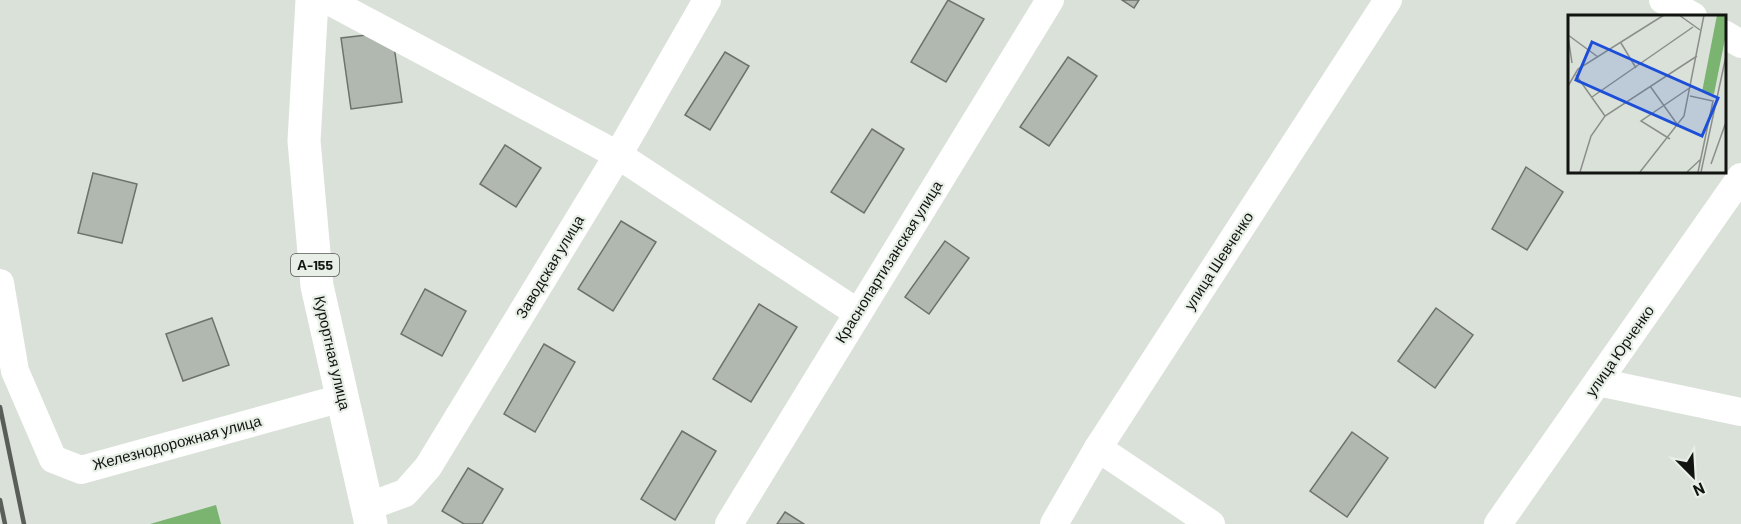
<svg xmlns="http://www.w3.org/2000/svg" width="1741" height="524" font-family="Barlow,sans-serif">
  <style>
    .forest { fill: #7bb371 }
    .building { fill: #b1b8af; stroke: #6d736b; stroke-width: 1.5 }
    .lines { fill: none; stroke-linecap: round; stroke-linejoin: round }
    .street { stroke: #fff; stroke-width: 28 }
    .primary { stroke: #fff; stroke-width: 33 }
    .rail { stroke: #5a5e59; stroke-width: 4.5 }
    .labels { text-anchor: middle; stroke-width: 4.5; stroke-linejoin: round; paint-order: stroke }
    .shield { fill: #e7efe6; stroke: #525651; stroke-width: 1.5 }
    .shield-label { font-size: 14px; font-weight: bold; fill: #121411 }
    .street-label { font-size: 15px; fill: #121411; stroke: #e7efe6 }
    .inset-road { fill: none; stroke: #8a8f89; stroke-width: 1.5 }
    .view { fill: #1d4ed8; fill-opacity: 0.15; stroke: #1d4ed8; stroke-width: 3 }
    .inset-edge { fill: none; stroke: #121411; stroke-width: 3 }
  </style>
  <rect width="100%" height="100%" fill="#dae1d9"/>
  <path class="forest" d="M216 505 221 524H150Z"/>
  <g class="building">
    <path d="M948 0 984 19 946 82 911 62Z"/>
    <path d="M1122 0H1139L1134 8Z"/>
    <path d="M392 32 402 102 351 109 341 38Z"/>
    <path d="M725 52 749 66 710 130 685 115Z"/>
    <path d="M1068 57 1097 76 1049 146 1020 127Z"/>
    <path d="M872 129 904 149 864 213 831 192Z"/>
    <path d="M505 145 541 168 516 207 480 184Z"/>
    <path d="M1526 167 1563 192 1527 250 1492 229Z"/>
    <path d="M93 173 137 184 122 243 78 233Z"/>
    <path d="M621 221 656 242 613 311 578 289Z"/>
    <path d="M945 241 969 258 929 314 905 297Z"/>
    <path d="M425 289 466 311 442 356 401 334Z"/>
    <path d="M759 304 797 327 751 402 713 379Z"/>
    <path d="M1436 308 1473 335 1435 388 1398 361Z"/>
    <path d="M212 318 229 365 183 381 166 334Z"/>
    <path d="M544 344 575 362 535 432 504 414Z"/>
    <path d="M682 431 716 451 675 520 641 499Z"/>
    <path d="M1352 432 1388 458 1347 517 1310 491Z"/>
    <path d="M468 468 503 489 482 524H464L442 511Z"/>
    <path d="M785 512 804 524H777Z"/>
  </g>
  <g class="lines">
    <g class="street">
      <path d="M327 0 618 155 858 313"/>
      <path d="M1663 0 1693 16"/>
      <path d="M1724 34 1741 44"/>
      <path d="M0 283 15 371 53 459 81 470 342 398"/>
      <path d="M1598 382 1741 412"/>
      <path d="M1098 448 1211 524"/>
      <path d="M367 507 405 493 428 467 618 155 707 0"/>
      <path d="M729 524 1050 0"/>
      <path d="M1054 524 1098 448 1388 0"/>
      <path d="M1498 524 1741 177"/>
    </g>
    <path class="primary" d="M312 0 304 141 317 286 371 524"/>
    <g class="rail">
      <path d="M0 407 24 524"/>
      <path d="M0 500 5 524"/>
    </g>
  </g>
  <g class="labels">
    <rect class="shield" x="291" y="254" width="48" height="22" rx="4.5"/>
    <g class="shield-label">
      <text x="315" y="270">А-155</text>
    </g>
    <g class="street-label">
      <text transform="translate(1219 261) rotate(-57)" y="5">улица Шевченко</text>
      <text transform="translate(889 262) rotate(-58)" y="5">Краснопартизанская улица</text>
      <text transform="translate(550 267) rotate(-59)" y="5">Заводская улица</text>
      <text transform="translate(1620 351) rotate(-55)" y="5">улица Юрченко</text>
      <text transform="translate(332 353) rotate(77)" y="5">Курортная улица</text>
      <text transform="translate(177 443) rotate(-15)" y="5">Железнодорожная улица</text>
    </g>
  </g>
  <g transform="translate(1568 15)">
    <rect width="158" height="158" fill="#dae1d9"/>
    <path d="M149 0H157L158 19 146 79 134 77Z" fill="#7bb371"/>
    <path class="inset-road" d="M111 0 132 15M0 20 30 42M0 21 4 48M53 28 68 53M8 60 37 101M0 71 10 54 96 0M82 71 109 109M122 81 145 86 130 157M24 82 125 12M102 124 73 106 123 72M143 149 158 107M12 157 23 121 37 101 129 41M72 157 116 101 136 0M119 157 133 144M133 157 158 41"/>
    <path class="view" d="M24 27 150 83 134 121 8 65Z"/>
    <rect width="158" height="158" class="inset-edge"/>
  </g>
  <g transform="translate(1693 476) rotate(156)" stroke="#e7efe6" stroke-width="4.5" paint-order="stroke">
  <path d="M0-4.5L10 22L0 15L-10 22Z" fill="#121411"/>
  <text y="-9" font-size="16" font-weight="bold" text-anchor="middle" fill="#121411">N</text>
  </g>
</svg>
